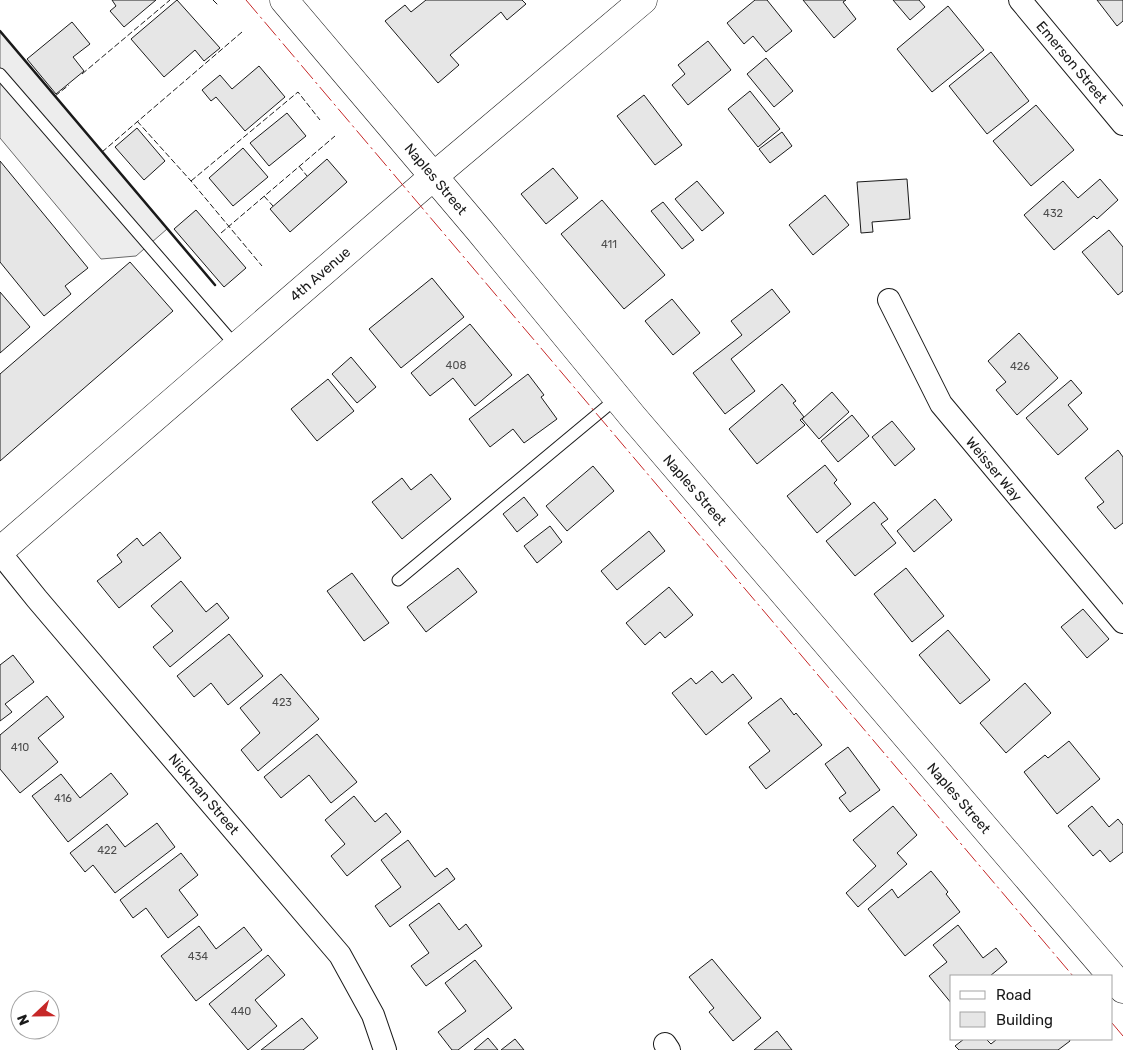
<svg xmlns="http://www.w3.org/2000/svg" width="1123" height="1050" font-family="Rubik,sans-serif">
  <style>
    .parking { fill: #ededed; stroke: #6a6a6a }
    .building { fill: #e6e6e6; stroke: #1a1a1a }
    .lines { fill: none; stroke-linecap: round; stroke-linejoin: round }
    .lane-casing { stroke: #1a1a1a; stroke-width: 13 }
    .street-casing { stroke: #1a1a1a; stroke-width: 24 }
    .secondary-casing { stroke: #1a1a1a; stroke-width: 29 }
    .primary-casing { stroke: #1a1a1a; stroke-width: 29 }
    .lane { stroke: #fff; stroke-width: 11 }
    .street { stroke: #fff; stroke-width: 22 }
    .secondary { stroke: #fff; stroke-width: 28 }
    .primary { stroke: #fff; stroke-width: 28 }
    .fence { stroke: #1a1a1a; stroke-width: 1; stroke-dasharray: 6 2.5; stroke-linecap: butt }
    .wall { stroke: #1a1a1a; stroke-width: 2.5 }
    .power { stroke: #c62828; stroke-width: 1; stroke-dasharray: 18 4 2.5 4; stroke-linecap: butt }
    .labels { text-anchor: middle; stroke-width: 4; stroke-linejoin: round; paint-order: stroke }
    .number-label { font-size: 11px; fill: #4d4d4d }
    .street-label { font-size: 14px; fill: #1a1a1a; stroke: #fff }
  </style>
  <rect width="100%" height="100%" fill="#fff"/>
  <path class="parking" d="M0 31 167 229 136 256 101 259 0 138Z"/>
  <g class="building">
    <path d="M112 0H156L124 27 110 11 116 6Z"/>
    <path d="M177 0 220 48 204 61 195 50 164 77 131 39Z"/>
    <path d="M426 0H522L526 4 507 20 501 12 450 55 459 65 438 83 385 21 405 5 411 12Z"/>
    <path d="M755 0H767L792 31 766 52 753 36 744 44 727 23Z"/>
    <path d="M803 0H846L843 2 856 19 834 38Z"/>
    <path d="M893 0H919L925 7 910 20Z"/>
    <path d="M1097 0H1123V21L1117 26Z"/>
    <path d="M948 6 984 50 932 92 897 49Z"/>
    <path d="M72 22 90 44 73 57 84 71 56 94 27 59Z"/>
    <path d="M708 41 731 70 688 105 672 85 685 74 678 65Z"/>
    <path d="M991 52 1029 101 987 134 949 86Z"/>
    <path d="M766 58 793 91 774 107 747 74Z"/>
    <path d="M259 66 285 97 245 131 216 97 211 101 202 90 220 75 232 89Z"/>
    <path d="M750 91 780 129 758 147 728 109Z"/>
    <path d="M644 95 682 145 655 165 617 116Z"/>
    <path d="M1036 105 1074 150 1031 186 993 141Z"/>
    <path d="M287 113 306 136 269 166 250 143Z"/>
    <path d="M137 128 165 161 144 180 115 147Z"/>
    <path d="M782 132 792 146 770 163 759 149Z"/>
    <path d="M243 148 268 177 233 206 209 178Z"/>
    <path d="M327 159 347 182 290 232 270 209Z"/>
    <path d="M0 161 88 268 65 286 71 294 44 316 0 262Z"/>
    <path d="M553 168 578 198 546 224 521 194Z"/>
    <path d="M907 179 910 219 872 222 873 232 861 233 857 182Z"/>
    <path d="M1100 179 1118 200 1097 219 1094 216 1054 250 1024 215 1063 181 1078 198Z"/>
    <path d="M697 181 724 213 702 231 675 199Z"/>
    <path d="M825 195 849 225 813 255 789 225Z"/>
    <path d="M602 200 665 275 624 309 561 234Z"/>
    <path d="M663 202 694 240 682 249 651 211Z"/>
    <path d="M196 210 246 268 224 287 174 229Z"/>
    <path d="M1109 230 1123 247V291L1118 295 1082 252Z"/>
    <path d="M130 262 173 311 0 461V374Z"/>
    <path d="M432 278 464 317 401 368 369 329Z"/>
    <path d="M772 289 790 312 731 359 755 391 725 414 693 373 742 335 731 321Z"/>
    <path d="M0 292 30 327 0 353Z"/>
    <path d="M672 299 700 333 673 355 645 321Z"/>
    <path d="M470 324 512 375 475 406 453 378 430 396 411 373Z"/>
    <path d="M1019 333 1058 378 1017 415 996 390 1006 382 988 361Z"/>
    <path d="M351 357 376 387 357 403 332 374Z"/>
    <path d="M528 374 544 395 541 397 557 419 524 443 513 429 490 447 469 419Z"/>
    <path d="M328 379 354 411 317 441 291 409Z"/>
    <path d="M1071 380 1082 393 1068 405 1088 429 1058 455 1026 418Z"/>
    <path d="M782 384 796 401 793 403 804 417 800 420 805 425 757 464 729 429Z"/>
    <path d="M832 392 849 412 819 439 802 419Z"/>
    <path d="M852 415 869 436 838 462 821 441Z"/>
    <path d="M892 421 915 449 895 466 872 437Z"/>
    <path d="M1118 450 1123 457V523L1115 529 1097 507 1104 502 1085 478Z"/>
    <path d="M825 465 837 480 834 483 851 504 817 533 787 496Z"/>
    <path d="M593 466 614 491 567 531 546 506Z"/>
    <path d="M431 474 451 499 402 539 372 502 402 478 411 490Z"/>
    <path d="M524 497 538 515 517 532 503 514Z"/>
    <path d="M935 499 952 520 914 552 897 531Z"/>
    <path d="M874 502 888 519 881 524 896 543 855 576 826 541Z"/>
    <path d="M550 526 562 542 537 563 524 546Z"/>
    <path d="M649 531 665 551 617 590 601 571Z"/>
    <path d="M160 532 181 558 119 608 97 581 122 562 117 555 137 538 143 546Z"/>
    <path d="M458 568 477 592 426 632 407 607Z"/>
    <path d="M906 568 944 616 912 642 874 594Z"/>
    <path d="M352 573 389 623 364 641 327 591Z"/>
    <path d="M181 581 206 612 217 603 229 618 170 667 153 647 173 631 151 606Z"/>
    <path d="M669 587 693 615 665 638 660 632 645 645 626 623Z"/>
    <path d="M1083 609 1109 639 1087 658 1061 627Z"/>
    <path d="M948 630 990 680 960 704 919 655Z"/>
    <path d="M229 634 263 676 228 705 211 683 194 697 177 676Z"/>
    <path d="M13 655 34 682 5 704 12 712 0 721V665Z"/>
    <path d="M712 671 722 683 733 674 752 698 706 735 672 693 691 678 696 684Z"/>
    <path d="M281 674 319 719 258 771 241 750 260 733 240 708Z"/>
    <path d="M1025 683 1051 713 1006 753 980 723Z"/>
    <path d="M47 696 64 717 38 738 58 762 20 793 0 769V735Z"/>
    <path d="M781 698 794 715 796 713 822 745 766 789 749 767 770 751 748 723Z"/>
    <path d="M317 734 357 782 331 803 309 775 281 798 264 777Z"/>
    <path d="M1069 741 1100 779 1057 814 1024 772 1045 755 1048 758Z"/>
    <path d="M848 747 880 790 850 812 839 798 846 793 825 764Z"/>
    <path d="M111 773 128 794 68 842 32 796 61 774 80 798Z"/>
    <path d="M354 796 375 822 386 813 401 832 347 876 331 856 345 844 325 820Z"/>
    <path d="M893 806 917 835 897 853 907 864 858 907 846 893 876 866 853 840Z"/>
    <path d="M1092 806 1109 827 1118 819 1123 825V852L1110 862 1100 850 1093 856 1068 826Z"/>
    <path d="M157 823 175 847 115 893 93 865 85 872 70 853 107 824 125 847Z"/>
    <path d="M408 840 435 877 447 868 455 879 390 927 375 906 401 887 381 860Z"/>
    <path d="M181 853 198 875 179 890 198 915 168 938 146 908 133 918 120 900Z"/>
    <path d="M931 871 948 892 946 894 960 912 905 956 868 909 892 889 898 898Z"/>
    <path d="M439 903 459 930 466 924 482 946 426 986 411 966 429 953 409 925Z"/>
    <path d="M958 925 983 958 996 948 1007 962 990 976H952V1004L929 976 947 962 933 945Z"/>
    <path d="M199 926 216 949 244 927 262 950 196 1001 161 956Z"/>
    <path d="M268 955 285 975 255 1000 277 1026 248 1050 209 1004Z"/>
    <path d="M712 959 761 1018 733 1041 709 1012 714 1008 689 977Z"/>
    <path d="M475 960 512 1008 458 1050H452L438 1032 466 1011 445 983Z"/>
    <path d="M302 1018 318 1038 303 1050H261Z"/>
    <path d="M777 1031 792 1050H754Z"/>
    <path d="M488 1038 498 1050H474Z"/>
    <path d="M515 1039 524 1050H501Z"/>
    <path d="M964 1039H986L991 1044 997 1039H1069L1070 1041 1058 1050H959L955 1046Z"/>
  </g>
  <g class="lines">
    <g class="lane-casing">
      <g id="lane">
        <path d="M0 74 236 346"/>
        <path d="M398 580 617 398"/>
      </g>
    </g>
    <g class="street-casing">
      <g id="street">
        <path d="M1020 0 1123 124"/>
        <path d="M889 300 941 404 1123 622"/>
        <path d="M0 553 37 599 340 955 373 1015 385 1050"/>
        <path d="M665 1044 669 1050"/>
      </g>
    </g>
    <g class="secondary-casing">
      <path id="secondary" d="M284 0 479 230 633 417 1123 989"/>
    </g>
    <g class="primary-casing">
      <path id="primary" d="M0 551 434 176 643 0"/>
    </g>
    <use href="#lane" class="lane"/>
    <use href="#street" class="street"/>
    <use href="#secondary" class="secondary"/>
    <use href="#primary" class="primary"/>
    <g class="fence">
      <path d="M213 0 219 6"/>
      <path d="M82 74 170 0"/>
      <path d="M55 96 69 85"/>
      <path d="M137 121 191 181 262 266"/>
      <path d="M102 152 242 32"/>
      <path d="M299 166 307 176"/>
      <path d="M191 181 298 92 320 120"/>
      <path d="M264 196 273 206"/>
      <path d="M221 233 335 136"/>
    </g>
    <path class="wall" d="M0 31 215 285"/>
    <g class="power">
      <path d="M246 0 1073 976"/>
      <path d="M1112 1023 1123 1036"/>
    </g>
  </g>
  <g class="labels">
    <g class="number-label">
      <text x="1053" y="217">432</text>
      <text x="609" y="248">411</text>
      <text x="456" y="369">408</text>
      <text x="1020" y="370">426</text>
      <text x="282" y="706">423</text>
      <text x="20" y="751">410</text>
      <text x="63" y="802">416</text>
      <text x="107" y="854">422</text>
      <text x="198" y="960">434</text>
      <text x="241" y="1015">440</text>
    </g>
    <g class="street-label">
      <text transform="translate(1072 62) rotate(50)" y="5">Emerson Street</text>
      <text transform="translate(436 179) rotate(50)" y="5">Naples Street</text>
      <text transform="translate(320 274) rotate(-41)" y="5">4th Avenue</text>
      <text transform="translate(994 469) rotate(50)" y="5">Weisser Way</text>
      <text transform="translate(695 490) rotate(49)" y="5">Naples Street</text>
      <text transform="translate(204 794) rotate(50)" y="5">Nickman Street</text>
      <text transform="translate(959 798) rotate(49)" y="5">Naples Street</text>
    </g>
  </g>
  <rect x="950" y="975" width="162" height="65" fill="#ffffff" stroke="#a3a3a3"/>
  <rect x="960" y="991" width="25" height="8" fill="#ffffff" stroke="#a3a3a3"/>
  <text x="996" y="1000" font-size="15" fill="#1a1a1a">Road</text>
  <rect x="960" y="1012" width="25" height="15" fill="#e6e6e6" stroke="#a3a3a3"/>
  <text x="996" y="1025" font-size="15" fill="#1a1a1a">Building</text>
  <g transform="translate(35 1015) rotate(248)"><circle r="24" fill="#ffffff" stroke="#a3a3a3"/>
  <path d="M0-4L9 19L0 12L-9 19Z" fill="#c62828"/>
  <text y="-8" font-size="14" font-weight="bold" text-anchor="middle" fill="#1a1a1a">N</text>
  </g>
</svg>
